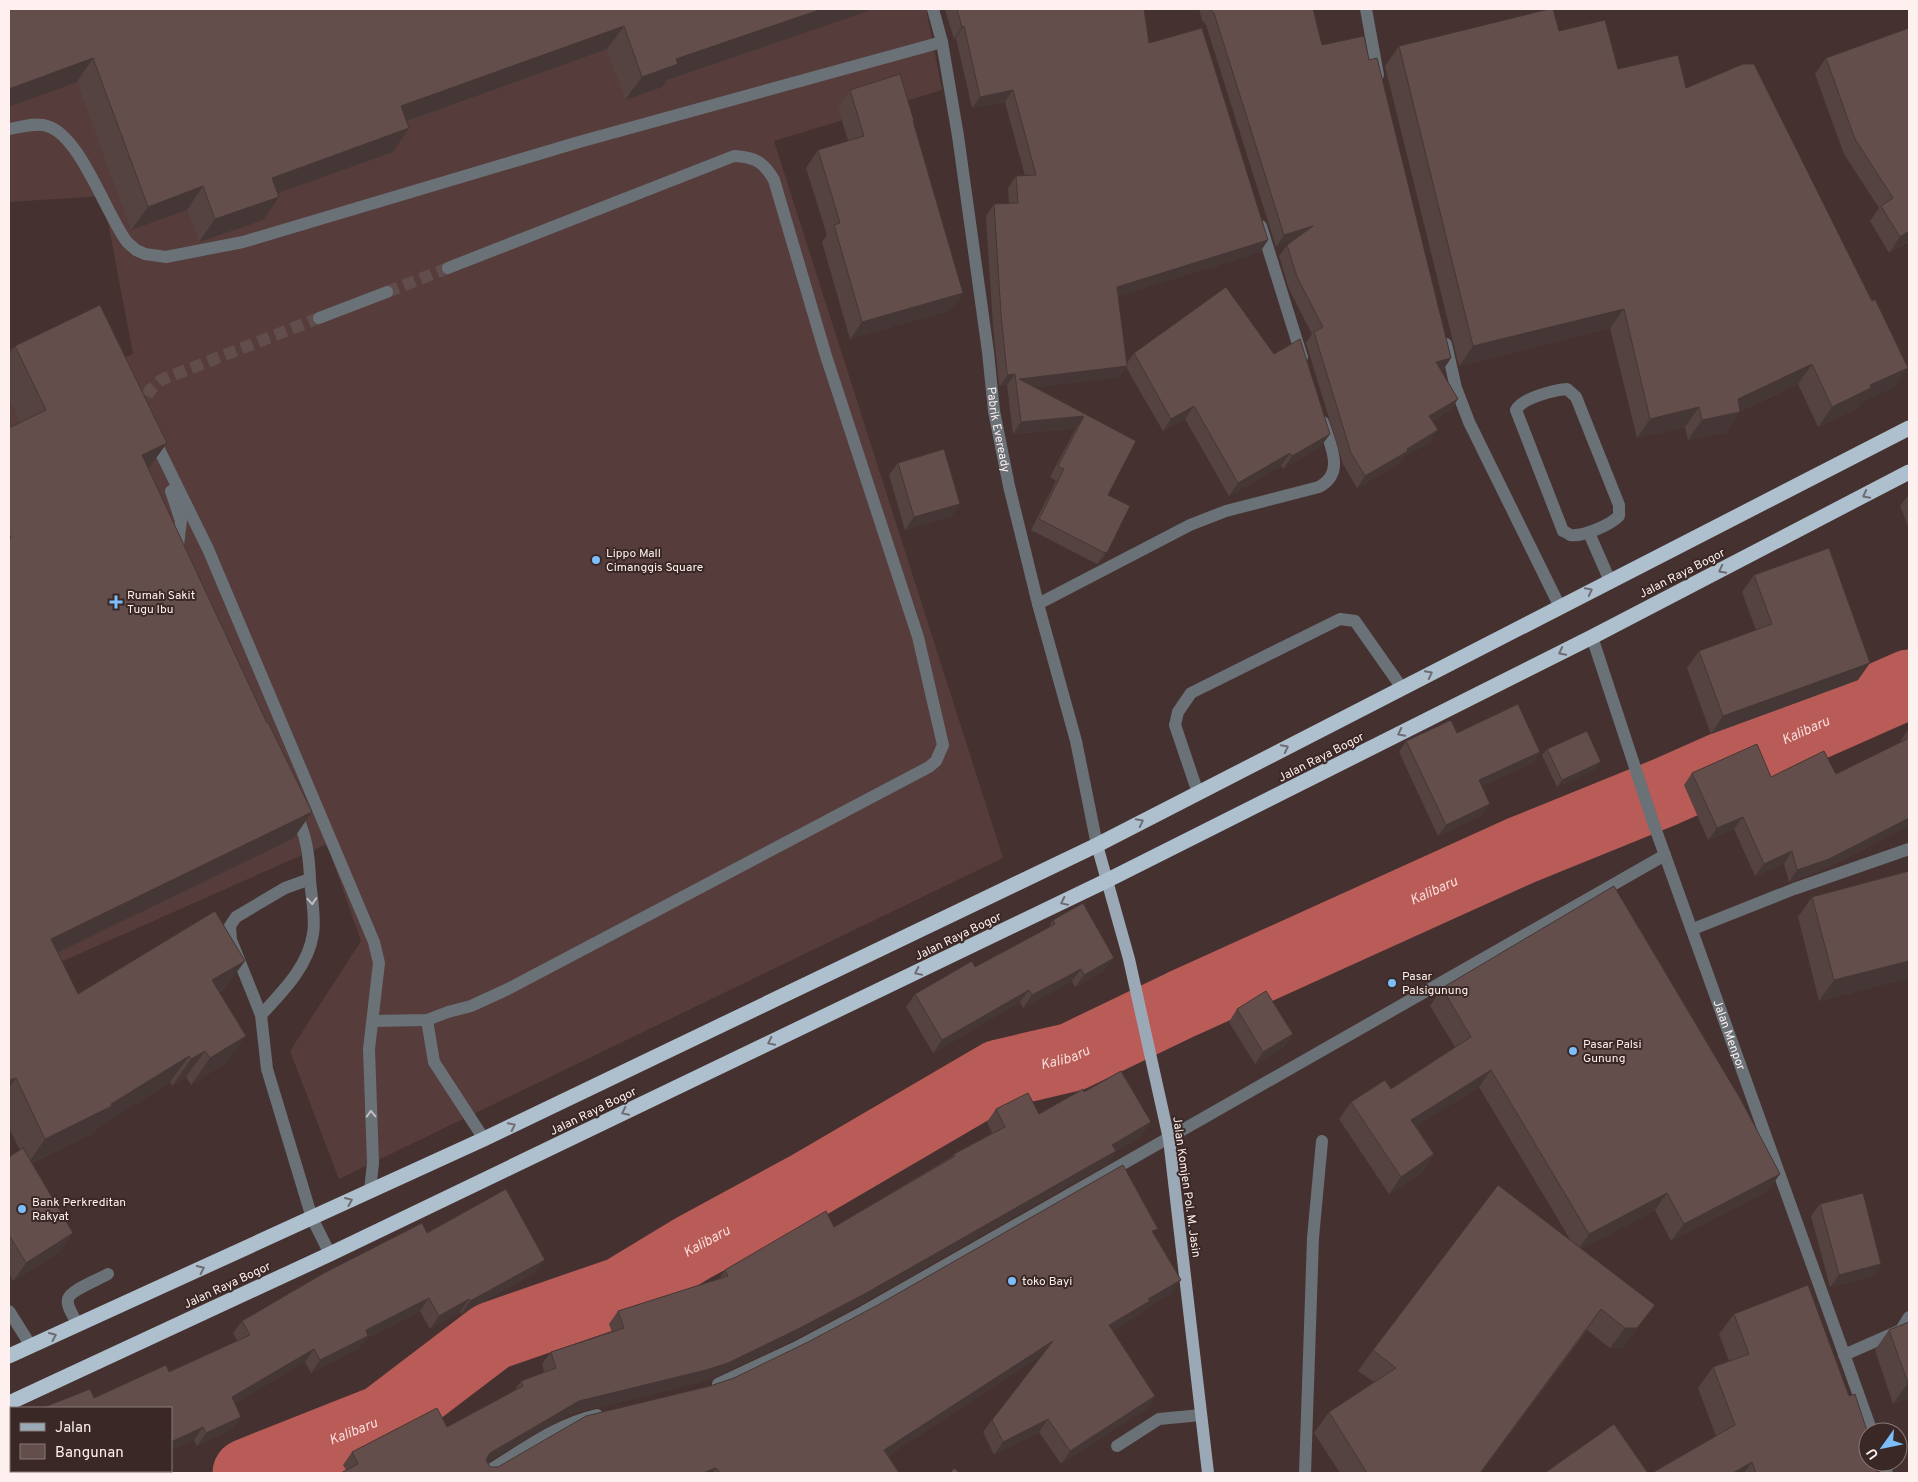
<svg xmlns="http://www.w3.org/2000/svg" width="1918" height="1482" font-family="Overpass,sans-serif">
  <style>
    .built { fill: #563c3a }
    .lines { fill: none; stroke-linecap: round; stroke-linejoin: round }
    .river { stroke: #b95b56; stroke-width: 69 }
    .minor-tunnel { stroke: #614e4c; stroke-width: 12; stroke-dasharray: 12 6; stroke-linecap: butt }
    .minor { stroke: #6a7177; stroke-width: 12 }
    .major { stroke: #9ba9b6; stroke-width: 12 }
    .highway { stroke: #aebfce; stroke-width: 15 }
    .wall { fill: #554341 }
    .shaded-wall { fill: #453735 }
    .building { fill: #634e4c; stroke: #453735 }
    .oneway { stroke: #6e6c72 }
    .oneway2 { stroke: #c2bdbe }
    .poi-dot { fill: #7bbef9; stroke: #3a2826; stroke-width: 2 }
    .labels { text-anchor: middle; stroke-width: 4; stroke-linejoin: round; paint-order: stroke }
    .street-label { font-size: 12px; fill: #fdf0ee; stroke: #3a2826 }
    .poi-label { font-size: 12px; fill: #fdf0ee; stroke: #3a2826; text-anchor: start }
    .water-label { font-size: 14px; font-style: italic; fill: #f8ddda; stroke: #3a2826 }
  </style>
  <rect width="100%" height="100%" fill="#453230"/>
  <path class="built" d="M9 9H926L942 90 774 141 1003 858 339 1179 290 1051 361 941 327 844 9 985V350L90 314 118 360 133 354 103 196 9 202Z"/>
  <g class="lines">
    <path class="river" id="s1" d="M247 1473 383 1419 492 1336 622 1291 693 1248 809 1185 999 1074 1072 1057 1182 1004 1522 850 1665 792 1909 684"/>
    <g class="minor-tunnel">
      <path d="M387 292 448 268"/>
      <path d="M147 396 150 390 161 380 319 318"/>
    </g>
    <g class="minor">
      <path id="s2" d="M933 9 942 42 958 136 988 352 994 411 1009 486 1038 604 1076 741 1097 845"/>
      <path d="M1366 9 1378 75"/>
      <path d="M9 129C21 127 36 122 47 126 80 135 106 214 127 242L136 250 145 254 166 257 243 242 579 142 942 42"/>
      <path d="M1261 226 1302 357"/>
      <path d="M319 318 387 292"/>
      <path d="M1446 344 1456 388 1469 422 1560 607"/>
      <path d="M1567 389 1576 397 1619 505V516C1610 525 1583 537 1570 535 1569 534 1564 531 1563 531L1516 410C1522 398 1554 390 1567 389Z"/>
      <path d="M153 437 208 549 374 942 379 963 369 1049 373 1163 370 1191"/>
      <path d="M171 491 181 521 178 545 179 551"/>
      <path d="M1589 533 1610 581"/>
      <path d="M1038 604 1190 525 1226 511 1319 487C1346 473 1330 445 1323 422"/>
      <path id="s3" d="M1592 637 1653 822 1872 1432"/>
      <path d="M1198 793 1175 725 1178 712 1191 693 1340 619 1355 621 1402 688"/>
      <path d="M295 811C306 835 309 853 310 879"/>
      <path d="M1693 929 1794 889 1909 849"/>
      <path d="M261 1015C282 992 308 967 313 934 316 917 311 896 310 879L285 888 236 917 230 926 231 940 261 1015 267 1069 312 1218 330 1254"/>
      <path d="M427 1020 434 1062 484 1139"/>
      <path d="M373 1021 427 1020 448 1012 471 1006 508 989 929 767 936 761 943 745 918 637 826 356 774 180C764 162 755 157 734 156L448 268"/>
      <path d="M9 1311 31 1346"/>
      <path d="M78 1325C75 1318 66 1307 68 1299 70 1290 100 1279 108 1274"/>
      <path d="M1844 1355 1901 1330 1909 1317"/>
      <path d="M718 1384 795 1348 863 1312 1665 855"/>
      <path d="M1117 1446 1159 1419 1201 1415"/>
      <path d="M1883 1462 1887 1473"/>
      <path d="M485 1473C520 1452 556 1424 597 1415"/>
      <path d="M1305 1473 1313 1238 1322 1141"/>
    </g>
    <path class="major" d="M1097 845 1129 959 1169 1139 1208 1473"/>
    <g class="highway">
      <path d="M9 1356 484 1139 1097 845 1909 428"/>
      <path d="M9 1403 330 1254 1108 880 1592 637 1909 472"/>
    </g>
  </g>
  <g class="wall">
    <path d="M9 9H874L667 80 662 87 625 100 607 49 407 122 393 152 278 193 263 220 199 242 187 210 131 230 77 82 9 107Z"/>
    <path d="M945 9H1144L1149 43 1268 240 1260 252 1118 296 1127 363 1134 353 1330 434 1321 446 1283 469 1281 466 1229 496 1185 419 1163 431 1126 367 1119 377 1035 387 1136 441 1108 495V551L1100 563 1097 564 1031 530 1056 481 1050 477 1076 428 1013 434 1007 385 1000 386 999 384 993 326 986 216 994 204 1009 203 1008 188 1016 176H1025L1005 102 972 108 956 38 954 39Z"/>
    <path d="M1199 9H1313L1322 45 1369 60 1451 358 1443 370H1441L1458 399 1450 410 1432 421 1430 442 1404 457 1400 463 1357 488 1343 464 1306 343 1312 334 1289 289 1279 256 1287 245 1290 242 1276 247 1206 25 1202 20Z"/>
    <path d="M1909 28V241L1889 253 1870 221 1879 208 1844 154 1815 74 1826 58Z"/>
    <path d="M1559 31 1618 69 1686 88 1894 387 1861 402 1858 408 1818 427 1798 384 1740 411 1727 432 1688 440 1685 427 1637 438 1610 328 1459 366 1385 66 1399 46Z"/>
    <path d="M850 90 913 122 963 293 950 310 850 339 822 242 827 235 806 168 818 150 848 141 838 107Z"/>
    <path d="M15 346 167 443 148 469 294 838 58 953 78 994 226 987 219 992 227 1062 191 1085 186 1077 172 1086 170 1082 96 1129 93 1133 32 1163 61 1251 13 1281 9 1274V1157L20 1150 9 1128V428L21 422 9 398V355Z"/>
    <path d="M898 463 952 516 905 530 889 475Z"/>
    <path d="M1909 496V528L1900 506 1907 497Z"/>
    <path d="M1754 575 1858 680 1711 734 1687 668 1699 651 1756 630 1742 592Z"/>
    <path d="M1909 729V826L1820 871 1789 882 1784 864 1755 876 1734 829 1708 840 1684 785 1692 773 1771 777 1836 774 1899 743 1908 730Z"/>
    <path d="M1457 733 1540 752 1533 763 1482 786 1483 815 1438 836 1399 752 1406 741Z"/>
    <path d="M1547 749 1596 768 1557 787 1542 755Z"/>
    <path d="M1909 871V978L1819 1001 1798 917 1812 897Z"/>
    <path d="M1053 920 1105 970 1075 987 1072 981 1023 1008 1020 1002 933 1053 906 1007 915 994 975 967 1048 928Z"/>
    <path d="M1442 988 1768 1191 1671 1241 1655 1210 1581 1249 1640 1325 1622 1348H1610L1587 1330 1481 1473H1340L1314 1433 1329 1412 1374 1382 1358 1371 1373 1350 1571 1241 1479 1087 1416 1126 1434 1154 1422 1172 1389 1194 1339 1119 1351 1102 1391 1089 1455 1047 1430 1006Z"/>
    <path d="M1237 1009 1284 1047 1255 1064 1229 1022Z"/>
    <path d="M1084 1092 1142 1135 1116 1151 1107 1164 859 1305 791 1341 719 1375 697 1383 570 1414 487 1462 490 1467H498L710 1386 1154 1234 1172 1293 1145 1309 1141 1314 1112 1331 1155 1396 1146 1409 1061 1464 1039 1432 994 1455 983 1432 992 1420 1042 1355 888 1455 899 1473H341L346 1470 343 1465 352 1452 447 1427 514 1391 521 1381 544 1372 542 1364 551 1352 612 1332 609 1324 618 1311 719 1279 725 1270 834 1227 951 1157 954 1154 992 1133 987 1122 996 1109 1039 1114Z"/>
    <path d="M1820 1204 1881 1264 1873 1276 1830 1287 1811 1216Z"/>
    <path d="M427 1233 536 1272 461 1314 460 1312 430 1329 420 1311 367 1338 359 1348 311 1373 305 1362 235 1403 241 1417 232 1429 197 1446 194 1440 171 1450V1408L94 1398 169 1372 237 1341 233 1333 242 1321Z"/>
    <path d="M1734 1314 1849 1396 1868 1434V1443L1867 1445 1877 1473H1652L1716 1436 1698 1388 1713 1367 1729 1361 1719 1334Z"/>
    <path d="M1909 1322V1398L1893 1404 1875 1350 1889 1330Z"/>
  </g>
  <g class="shaded-wall">
    <path d="M822 9H874L667 80 662 87 625 100 642 77 676 59Z"/>
    <path d="M624 26 607 49 385 129 401 106Z"/>
    <path d="M964 26 956 38 954 39 962 27Z"/>
    <path d="M93 58 77 82 9 107V89Z"/>
    <path d="M1013 90 1005 102 972 108 980 97Z"/>
    <path d="M409 128 393 152 256 201 272 178Z"/>
    <path d="M203 186 187 210 131 230 148 207Z"/>
    <path d="M279 197 263 220 199 242 215 219Z"/>
    <path d="M1313 226 1305 238 1276 247 1284 235Z"/>
    <path d="M1909 231V240L1889 253 1900 237Z"/>
    <path d="M1268 240 1260 252 1109 299 1117 287Z"/>
    <path d="M963 293 950 310 850 339 862 322Z"/>
    <path d="M1624 309 1610 328 1459 366 1473 346Z"/>
    <path d="M1451 358 1443 370 1428 373 1436 362Z"/>
    <path d="M1812 364 1798 384 1735 413 1740 412 1727 432 1688 440 1702 420 1738 399Z"/>
    <path d="M1127 366 1119 377 1017 390 1019 379Z"/>
    <path d="M1908 368 1894 387 1861 402 1858 408 1818 427 1832 407 1870 385Z"/>
    <path d="M1015 374 1007 385 1000 386 1008 375Z"/>
    <path d="M1458 399 1450 410 1421 427 1429 416Z"/>
    <path d="M1194 406 1185 419 1163 431 1171 419Z"/>
    <path d="M1699 407 1685 427 1637 438 1650 419Z"/>
    <path d="M1084 416 1076 428 1013 434 1021 422Z"/>
    <path d="M1438 430 1430 442 1404 457 1400 463 1357 488 1365 476 1407 449Z"/>
    <path d="M1330 434 1321 446 1283 469 1292 456Z"/>
    <path d="M167 443 148 469 142 455Z"/>
    <path d="M1290 453 1281 466 1229 496 1238 483Z"/>
    <path d="M960 504 952 516 905 530 914 517Z"/>
    <path d="M1108 551 1100 563 1097 564 1105 553Z"/>
    <path d="M1870 663 1858 680 1711 734 1723 716Z"/>
    <path d="M1540 752 1533 763 1472 791 1479 780Z"/>
    <path d="M1601 762 1596 768 1557 787 1562 780Z"/>
    <path d="M1490 804 1483 815 1438 836 1446 825Z"/>
    <path d="M312 812 294 838 32 965 51 939Z"/>
    <path d="M1743 817 1734 829 1708 840 1717 828Z"/>
    <path d="M1909 818V826L1820 871 1789 882 1797 870Z"/>
    <path d="M1792 851 1784 864 1755 876 1764 864Z"/>
    <path d="M1114 958 1105 970 1075 987 1084 975Z"/>
    <path d="M245 961 226 987 193 1007 212 980Z"/>
    <path d="M1909 961V978L1819 1001 1834 980Z"/>
    <path d="M1081 969 1072 981 1023 1008 1032 995Z"/>
    <path d="M1029 990 1020 1002 933 1053 942 1040Z"/>
    <path d="M1293 1034 1284 1047 1255 1064 1263 1052Z"/>
    <path d="M246 1036 227 1062 191 1085 210 1058Z"/>
    <path d="M205 1051 186 1077 172 1086 191 1059Z"/>
    <path d="M189 1056 170 1082 96 1129 93 1133 27 1165 45 1139 111 1104Z"/>
    <path d="M1491 1070 1479 1087 1399 1137 1411 1120Z"/>
    <path d="M16 1078 9 1088V1080Z"/>
    <path d="M1151 1122 1142 1135 1104 1158 1112 1145Z"/>
    <path d="M1116 1151 1107 1164 859 1305 791 1341 719 1375 697 1383 570 1414 481 1466 490 1453 579 1401Z"/>
    <path d="M1434 1154 1422 1172 1389 1194 1401 1177Z"/>
    <path d="M1780 1174 1768 1191 1671 1241 1684 1224Z"/>
    <path d="M1667 1193 1655 1210 1577 1251 1589 1234Z"/>
    <path d="M73 1233 61 1251 13 1281 26 1263Z"/>
    <path d="M545 1260 536 1272 461 1314 470 1301Z"/>
    <path d="M1881 1264 1873 1276 1830 1287 1839 1275Z"/>
    <path d="M1181 1280 1172 1293 1145 1309 1141 1314 1100 1338 1109 1325 1148 1299Z"/>
    <path d="M429 1298 420 1311 367 1338 359 1348 311 1373 320 1360 366 1330Z"/>
    <path d="M469 1299 460 1312 430 1329 439 1316Z"/>
    <path d="M1655 1305 1640 1325 1622 1348H1610L1625 1328Z"/>
    <path d="M1601 1309 1481 1473H1480Z"/>
    <path d="M1053 1341 1044 1354 875 1463 884 1450Z"/>
    <path d="M314 1349 305 1362 223 1410 232 1397Z"/>
    <path d="M1908 1383H1909V1398L1893 1404Z"/>
    <path d="M1155 1396 1146 1409 1061 1464 1070 1451Z"/>
    <path d="M241 1417 232 1429 197 1446 206 1433Z"/>
    <path d="M1048 1419 1039 1432 994 1455 1003 1442Z"/>
    <path d="M203 1427 194 1440 171 1450V1442Z"/>
    <path d="M1752 1462 1744 1473H1733Z"/>
    <path d="M716 1468 712 1473H703Z"/>
  </g>
  <g class="building">
    <path d="M9 9H822L676 59 678 64 642 77 624 26 401 106 409 128 272 178 279 197 215 219 203 186 148 207 93 58 9 89Z"/>
    <path d="M957 9H1144L1149 43 1202 28 1268 240 1117 287 1127 366 1019 379 1136 441 1108 495 1130 506 1108 551 1105 553 1039 519 1064 469 1058 466 1084 416 1021 422 1015 374 1008 375 1007 373 1001 314 994 204 1018 203 1016 176 1036 175 1013 90 980 97 964 26 962 27Z"/>
    <path d="M1210 9H1313L1322 45 1364 36 1369 60 1377 58 1451 358 1436 362 1458 399 1429 416 1438 430 1407 449 1408 451 1365 476 1351 453 1314 332 1323 327 1297 277 1287 245 1313 226 1284 235 1214 13Z"/>
    <path d="M1549 9H1553L1559 31 1605 20 1618 69 1678 55 1686 88 1743 64H1754L1872 301 1875 299 1908 368 1870 385 1871 388 1832 407 1812 364 1738 399 1740 412 1702 420 1699 407 1650 419 1624 309 1473 346 1399 46Z"/>
    <path d="M1909 28V231L1900 237 1881 206 1893 198 1855 139 1826 58Z"/>
    <path d="M900 74 914 121H913L963 293 862 322 834 225 840 223 818 150 864 136 850 90Z"/>
    <path d="M1226 287 1274 354 1300 339 1330 434 1292 456 1290 453 1238 483 1194 406 1171 419 1134 353Z"/>
    <path d="M100 305 167 443 142 455 267 723 268 722 312 812 51 939 78 994 215 911 245 961 212 980 246 1036 210 1058 205 1051 191 1059 189 1056 111 1104 112 1106 45 1139 16 1078 9 1080V540L11 538 9 533V428L46 410 15 346Z"/>
    <path d="M944 449 960 504 914 517 898 463Z"/>
    <path d="M1829 548 1870 663 1723 716 1699 651 1772 624 1754 575Z"/>
    <path d="M1518 704 1540 752 1479 780 1490 804 1446 825 1406 741 1451 720 1457 733Z"/>
    <path d="M1587 731 1601 762 1562 780 1547 749Z"/>
    <path d="M1909 738V818L1829 859 1797 870 1792 851 1764 864 1743 817 1717 828 1692 773 1757 744 1771 777 1824 751 1836 774Z"/>
    <path d="M1909 871V961L1834 980 1812 897Z"/>
    <path d="M1614 886 1741 1100 1780 1174 1684 1224 1667 1193 1589 1234 1491 1070 1411 1120 1434 1154 1401 1177 1351 1102 1385 1080 1391 1089 1471 1037 1442 988Z"/>
    <path d="M1083 903 1114 958 1084 975 1081 969 1032 995 1029 990 942 1040 915 994 972 961 975 967 1055 924 1053 920Z"/>
    <path d="M1266 991 1293 1034 1263 1052 1237 1009Z"/>
    <path d="M1121 1071 1151 1122 1112 1145 1116 1151 868 1292 800 1328 728 1363 706 1370 579 1401 490 1453 486 1460 490 1467H498L586 1416 710 1386 734 1378 808 1342 876 1306 1123 1165 1158 1229 1152 1231 1181 1280 1148 1299 1150 1301 1109 1325 1155 1396 1070 1451 1048 1419 1003 1442 992 1420 1053 1341 884 1450 899 1473H720L716 1468 703 1473H341L358 1464 352 1452 437 1408 447 1427 523 1386 521 1381 556 1368 551 1352 624 1328 618 1311 728 1276 725 1270 826 1211 834 1227 955 1156 954 1154 1005 1127 996 1109 1028 1093 1039 1114 1083 1089 1084 1092Z"/>
    <path d="M23 1148 73 1233 26 1263 9 1235V1157Z"/>
    <path d="M1498 1185 1655 1305 1637 1328H1625L1601 1309 1480 1473H1367L1329 1412 1396 1368 1373 1350Z"/>
    <path d="M506 1189 545 1260 470 1301 469 1299 439 1316 429 1298 366 1330 368 1336 320 1360 314 1349 232 1397 241 1417 206 1433 203 1427 171 1442V1408H42L90 1389 94 1398 166 1365 169 1372 250 1335 242 1321 324 1273 422 1223 427 1233Z"/>
    <path d="M1863 1193 1881 1264 1839 1275 1820 1204Z"/>
    <path d="M1808 1285 1849 1396 1855 1394 1868 1434V1441L1866 1442 1868 1448V1462H1873L1877 1473H1756L1752 1462 1733 1473H1652L1735 1425 1713 1367 1749 1354 1734 1314Z"/>
    <path d="M1909 1322V1383H1908L1889 1330Z"/>
    <path d="M11 1421V1471H124L125 1473H9V1422Z"/>
    <path d="M1614 1424 1648 1473H1547L1546 1472Z"/>
    <path d="M954 1468 960 1473H950Z"/>
  </g>
  <defs><path id="oneway-chevron" d="M-2-3.5L2.5 0L-2 3.5" fill="none" stroke-width="1.6" stroke-linecap="round" stroke-linejoin="round" transform="scale(1.25)"/></defs>
  <g class="oneway">
    <use href="#oneway-chevron" transform="translate(1866 495) rotate(153)"/>
    <use href="#oneway-chevron" transform="translate(1722 570) rotate(153)"/>
    <use href="#oneway-chevron" transform="translate(1589 591) rotate(-27)"/>
    <use href="#oneway-chevron" transform="translate(1562 652) rotate(153)"/>
    <use href="#oneway-chevron" transform="translate(1429 674) rotate(-27)"/>
    <use href="#oneway-chevron" transform="translate(1401 733) rotate(153)"/>
    <use href="#oneway-chevron" transform="translate(1285 748) rotate(-27)"/>
    <use href="#oneway-chevron" transform="translate(1140 822) rotate(-27)"/>
    <use href="#oneway-chevron" transform="translate(1064 902) rotate(154)"/>
    <use href="#oneway-chevron" transform="translate(918 972) rotate(154)"/>
    <use href="#oneway-chevron" transform="translate(771 1042) rotate(154)"/>
    <use href="#oneway-chevron" transform="translate(625 1112) rotate(154)"/>
    <use href="#oneway-chevron" transform="translate(512 1126) rotate(-26)"/>
    <use href="#oneway-chevron" transform="translate(349 1201) rotate(-24)"/>
    <use href="#oneway-chevron" transform="translate(201 1269) rotate(-25)"/>
    <use href="#oneway-chevron" transform="translate(53 1336) rotate(-24)"/>
  </g>
  <g class="oneway2">
    <use href="#oneway-chevron" transform="translate(312 901) rotate(86)"/>
    <use href="#oneway-chevron" transform="translate(371 1114) rotate(-92)"/>
  </g>
  <g class="poi-dot">
    <circle cx="596" cy="560" r="5"/>
    <path d="M113.5 594.5h5v5h5v5h-5v5h-5v-5h-5v-5h5z"/>
    <circle cx="1392" cy="983" r="5"/>
    <circle cx="1573" cy="1051" r="5"/>
    <circle cx="22" cy="1209" r="5"/>
    <circle cx="1012" cy="1281" r="5"/>
  </g>
  <g class="labels">
    <g class="street-label">
      <text dy="4" stroke="none"><textPath href="#s2" startOffset="426">Pabrik Eveready</textPath></text>
      <text transform="translate(1682 573) rotate(-27)" y="4">Jalan Raya Bogor</text>
      <text transform="translate(1321 757) rotate(-27)" y="4">Jalan Raya Bogor</text>
      <text transform="translate(958 936) rotate(-26)" y="4">Jalan Raya Bogor</text>
      <text dy="4" stroke="none"><textPath href="#s3" startOffset="421">Jalan Menpor</textPath></text>
      <text transform="translate(593 1111) rotate(-26)" y="4">Jalan Raya Bogor</text>
      <text transform="translate(1187 1187) rotate(82)" y="4">Jalan Komjen Pol. M. Jasin</text>
      <text transform="translate(227 1285) rotate(-25)" y="4">Jalan Raya Bogor</text>
    </g>
    <g class="poi-label">
      <text x="606" y="557">Lippo Mall<tspan x="606" dy="14">Cimanggis Square</tspan></text>
      <text x="127" y="599">Rumah Sakit<tspan x="127" dy="14">Tugu Ibu</tspan></text>
      <text x="1402" y="980">Pasar<tspan x="1402" dy="14">Palsigunung</tspan></text>
      <text x="1583" y="1048">Pasar Palsi<tspan x="1583" dy="14">Gunung</tspan></text>
      <text x="32" y="1206">Bank Perkreditan<tspan x="32" dy="14">Rakyat</tspan></text>
      <text x="1022" y="1285">toko Bayi</text>
    </g>
    <g class="water-label">
      <text dy="5" stroke="none"><textPath href="#s1" startOffset="1734">Kalibaru</textPath></text>
      <text dy="5" stroke="none"><textPath href="#s1" startOffset="1329">Kalibaru</textPath></text>
      <text dy="5" stroke="none"><textPath href="#s1" startOffset="924">Kalibaru</textPath></text>
      <text dy="5" stroke="none"><textPath href="#s1" startOffset="519">Kalibaru</textPath></text>
      <text dy="5" stroke="none"><textPath href="#s1" startOffset="114">Kalibaru</textPath></text>
    </g>
  </g>
  <rect width="1918" height="1482" fill="none" stroke="#fdf0ee" stroke-width="20"/>
  <rect x="10" y="1407" width="162" height="65" fill="#3a2826" stroke="#887876"/>
  <rect x="20" y="1423" width="25" height="8" fill="#9ba9b6" stroke="#887876"/>
  <text x="55" y="1432" font-size="15" fill="#fdf0ee">Jalan</text>
  <rect x="20" y="1444" width="25" height="15" fill="#634e4c" stroke="#887876"/>
  <text x="55" y="1457" font-size="15" fill="#fdf0ee">Bangunan</text>
  <g transform="translate(1883 1447) rotate(237)"><circle r="24" fill="#3a2826" stroke="#887876"/>
  <path d="M0-4L9 19L0 12L-9 19Z" fill="#7bbef9"/>
  <text y="-8" font-size="14" font-weight="bold" text-anchor="middle" fill="#fdf0ee">U</text>
  </g>
</svg>
